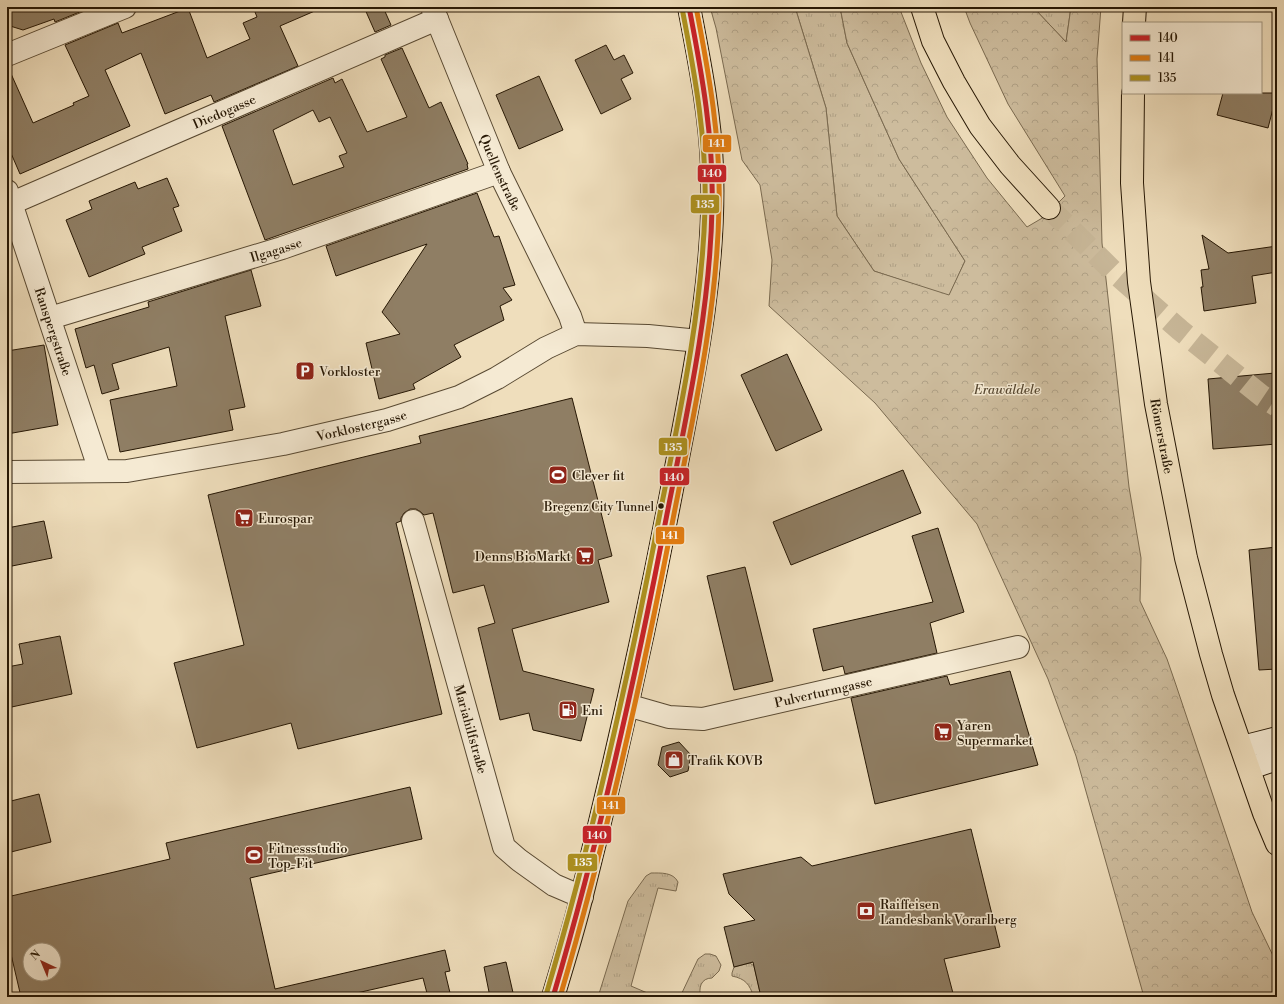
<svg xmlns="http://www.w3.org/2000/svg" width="1284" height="1004" font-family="'Libre Bodoni',serif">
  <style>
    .grass { fill: url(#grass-tufts); stroke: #7a6a50 }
    .forest { fill: url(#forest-crowns); stroke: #7a6a50 }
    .building { fill: #8f7e64; stroke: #261704; fill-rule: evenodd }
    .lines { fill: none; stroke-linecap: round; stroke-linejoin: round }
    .highway-tunnel { stroke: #c7b697; stroke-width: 22; stroke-dasharray: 22 11; stroke-linecap: butt }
    .street-casing { stroke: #584932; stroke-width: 24 }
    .secondary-casing { stroke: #261704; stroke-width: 24 }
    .primary-casing { stroke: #261704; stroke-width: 24 }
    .highway-casing { stroke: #261704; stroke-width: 24 }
    .street { stroke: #f5ead3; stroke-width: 22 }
    .secondary { stroke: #f5ead3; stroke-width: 22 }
    .primary { stroke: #efdebc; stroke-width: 22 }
    .highway { stroke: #efdebc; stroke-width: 22 }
    .bus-1-casing { stroke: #f5ead3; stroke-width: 8 }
    .bus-2-casing { stroke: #f5ead3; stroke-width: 8 }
    .bus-3-casing { stroke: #f5ead3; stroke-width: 8 }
    .bus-1 { stroke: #c82128; stroke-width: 5 }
    .bus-2 { stroke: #e17c11; stroke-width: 5 }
    .bus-3 { stroke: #ad911f; stroke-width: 5 }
    .bus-dot { fill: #261704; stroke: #f5ead3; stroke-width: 1.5 }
    .labels { text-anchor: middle; stroke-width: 3; stroke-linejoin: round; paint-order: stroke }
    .bus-label { font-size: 12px; fill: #261704; stroke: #f5ead3; text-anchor: end }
    .street-label { font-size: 13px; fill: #261704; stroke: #f5ead3 }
    .poi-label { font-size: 13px; fill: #261704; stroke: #f5ead3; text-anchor: start }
    .park-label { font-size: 13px; font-style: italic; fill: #584932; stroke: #f5ead3 }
    .line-badge { stroke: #f5ead3; stroke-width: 1.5 }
    .badge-label { font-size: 11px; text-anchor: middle; font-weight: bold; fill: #fff }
  </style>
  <defs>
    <pattern id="grass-tufts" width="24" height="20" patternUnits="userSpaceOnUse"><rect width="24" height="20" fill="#cdbc9d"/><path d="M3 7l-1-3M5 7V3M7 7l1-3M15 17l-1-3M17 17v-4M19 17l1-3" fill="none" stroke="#b0a186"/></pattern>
    <pattern id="forest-crowns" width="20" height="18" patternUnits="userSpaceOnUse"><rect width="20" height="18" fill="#cdbc9d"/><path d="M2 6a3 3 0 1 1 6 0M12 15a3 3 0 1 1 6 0" fill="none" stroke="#b0a186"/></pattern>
  </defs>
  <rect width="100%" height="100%" fill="#efdebc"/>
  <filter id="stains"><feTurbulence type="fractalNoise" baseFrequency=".005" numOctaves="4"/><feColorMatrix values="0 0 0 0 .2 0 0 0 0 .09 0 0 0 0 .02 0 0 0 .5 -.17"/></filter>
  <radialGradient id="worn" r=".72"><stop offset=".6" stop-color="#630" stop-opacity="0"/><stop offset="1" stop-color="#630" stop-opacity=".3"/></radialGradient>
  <g class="grass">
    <path d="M795 7H840L847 43 899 159 965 261 949 296 874 271 837 216 826 108Z"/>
    <path d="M1033 7H1071L1066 42Z"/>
    <path d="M651 873C661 873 673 872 678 882L676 891 658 888 631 986 652 995 651 997H598L628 901 646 876Z"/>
    <path d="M705 954H710L716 956 721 965 719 971 712 978C701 978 698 988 701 997H680L698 959Z"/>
    <path d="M750 963 754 966 761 997H754C749 984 746 979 732 976V973L734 967Z"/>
  </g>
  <path class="forest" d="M710 7H795L826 108 837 216 874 271 949 295 965 261 899 159 847 43 840 7H899L921 63 947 117 987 178 1027 227 1044 217 1065 196 1008 104 970 23 964 7H1033L1066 42 1071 7H1101L1097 59 1102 243 1129 487 1141 558 1140 601 1167 659 1176 685 1252 912 1277 964V997H1144L1076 756 1048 679 977 524 875 403 769 306 772 260 760 185 742 160 716 28Z"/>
  <g class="building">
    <path d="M7 7H92L55 22 54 19 23 30 7 25Z"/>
    <path d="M253 7H324L280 26 298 66 214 102 211 95 165 114 141 53 105 70 130 126 20 174 7 144V67H8L33 123 74 105 73 103 89 96 65 45 118 23 122 33 188 8 207 58 250 39 243 23 257 17Z"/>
    <path d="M364 7H383L391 25 375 32Z"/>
    <path d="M606 45 614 60 624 55 633 73 621 79 631 99 601 114 575 60Z"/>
    <path d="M402 48 429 108 441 102 468 164H467L468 169 265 240 222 126 333 78 335 83 342 79 367 132 407 117 381 59 385 57V55ZM313 110 319 122 330 117 347 153 339 156 344 167 293 185 273 130Z"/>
    <path d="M539 76 563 130 519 149 496 95Z"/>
    <path d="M1223 93H1277L1268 128 1217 115Z"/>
    <path d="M167 178 179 206 173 208 182 231 142 247 145 254 89 277 66 220 92 209 89 201 135 182 138 189Z"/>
    <path d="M477 193 494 237 499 236 515 285 503 288 512 300 500 306 504 320 454 345 461 357 413 384 415 389 379 399 366 343 400 334 382 312 427 244 336 276 326 246Z"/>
    <path d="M1202 235 1228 253 1277 246V272L1252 276 1256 303 1204 311 1201 287H1203L1201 270 1209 269Z"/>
    <path d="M251 270 261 306 225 316 245 407 229 410 233 430 120 452 110 400 177 386 169 347 112 364 119 389 102 394 94 365 86 368 75 329 149 307 148 302Z"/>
    <path d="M44 345 58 425 7 434V351Z"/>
    <path d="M787 354 822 430 776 451 741 375Z"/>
    <path d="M1275 373 1277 395V444L1213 449 1208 379Z"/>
    <path d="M572 398 612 556 598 560 609 602 512 629 523 671 594 689 581 741 533 730 529 713 500 720 478 628 495 623 484 585 453 593 433 513 424 515 421 512 416 509H410L404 513 401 518V521L396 523 442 714 298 749 291 723 197 748 174 663 244 645 208 495 421 443 419 436Z"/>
    <path d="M903 470 921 513 791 565 773 522Z"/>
    <path d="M44 521 52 558 7 567V528Z"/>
    <path d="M938 528 964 612 930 623 937 653 845 674 843 666 823 671 813 629 933 602 912 536Z"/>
    <path d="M1277 547V669L1259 670 1249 550Z"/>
    <path d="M745 567 773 681 734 690 707 576Z"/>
    <path d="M60 636 72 694 7 708V667L23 664 19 644Z"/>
    <path d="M1010 671 1038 765 875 804 851 698 947 676 950 685Z"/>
    <path d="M679 742 691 755 688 771 670 777 658 765 662 747Z"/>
    <path d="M410 787 422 839 250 878 275 989 445 950 450 971 445 972 451 997H428L423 978 339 997H21L7 937V897L170 859 166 843ZM30 950H54V974H30Z"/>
    <path d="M39 794 51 842 7 853V802Z"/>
    <path d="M971 829 1000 947 944 959 954 997H761L753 962 734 967 724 927 755 920 729 894 723 874 801 857 812 866Z"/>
    <path d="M506 962 514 997H490L484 967Z"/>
  </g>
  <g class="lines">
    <path class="highway-tunnel" d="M1049 208 1114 272 1180 330 1262 396 1277 406"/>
    <g class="street-casing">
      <g id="street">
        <path id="s1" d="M432 7 499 172 570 316 576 334"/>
        <path d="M7 55 125 7"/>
        <path id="s2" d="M7 191 100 471"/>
        <path id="s3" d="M12 203 437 19"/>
        <path id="s4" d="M50 318 282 248 499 172"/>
        <path id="s5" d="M7 472 127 471 283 444 387 420 459 397 497 378 546 348 576 334 648 336 699 341"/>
        <path id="s6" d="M413 521 504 847 519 860 554 885 582 897"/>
        <path id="s7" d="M627 705 669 717 703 719 1018 647"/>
      </g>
    </g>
    <g class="secondary-casing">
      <g id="secondary">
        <path d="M1242 747 1277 738"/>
        <path d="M1250 768 1277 759"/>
      </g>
    </g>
    <g class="primary-casing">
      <g id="primary">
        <path d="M1134 23 1135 7"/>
        <path id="s8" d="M1133 93 1132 183 1139 282 1156 404 1169 471 1186 558 1211 654 1223 695 1264 813 1277 844"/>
        <path d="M553 997C563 963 574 929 582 895 616 760 646 625 672 489 692 383 716 276 712 167 710 113 699 60 689 7"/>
      </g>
    </g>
    <g class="highway-casing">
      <path id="highway" d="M922 7 933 41 954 82 980 126 1010 165 1049 208"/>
    </g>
    <use href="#street" class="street"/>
    <use href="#secondary" class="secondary"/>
    <use href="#primary" class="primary"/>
    <use href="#highway" class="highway"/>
    <g class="bus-1-casing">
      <path id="bus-1" d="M553 997C600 838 636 676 667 514 687 413 710 311 712 208 714 140 702 74 689 7"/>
    </g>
    <g class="bus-2-casing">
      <path id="bus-2" d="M560 997C607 838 643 676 674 514 694 413 717 311 719 208 721 140 709 74 696 7"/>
    </g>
    <g class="bus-3-casing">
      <path id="bus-3" d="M546 995C593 837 629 675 660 513 680 413 702 311 705 209 707 141 695 75 682 8"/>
    </g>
    <use href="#bus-1" class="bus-1"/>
    <use href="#bus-2" class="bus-2"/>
    <use href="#bus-3" class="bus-3"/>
  </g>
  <defs>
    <g id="parking-square" transform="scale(1)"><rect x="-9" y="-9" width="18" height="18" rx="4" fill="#8f2418" stroke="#f5ead3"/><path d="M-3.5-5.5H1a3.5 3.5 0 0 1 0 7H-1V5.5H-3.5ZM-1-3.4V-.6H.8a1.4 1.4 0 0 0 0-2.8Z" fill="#fff"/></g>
    <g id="stadium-square" transform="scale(1)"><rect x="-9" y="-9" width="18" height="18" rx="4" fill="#8f2418" stroke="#f5ead3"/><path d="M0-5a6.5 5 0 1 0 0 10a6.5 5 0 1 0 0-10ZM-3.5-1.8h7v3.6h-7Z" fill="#fff"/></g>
    <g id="supermarket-square" transform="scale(1)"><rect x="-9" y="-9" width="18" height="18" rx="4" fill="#8f2418" stroke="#f5ead3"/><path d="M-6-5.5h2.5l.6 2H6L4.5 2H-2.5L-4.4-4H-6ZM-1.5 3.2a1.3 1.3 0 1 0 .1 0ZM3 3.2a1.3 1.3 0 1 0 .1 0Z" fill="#fff"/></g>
    <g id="fuel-square" transform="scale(1)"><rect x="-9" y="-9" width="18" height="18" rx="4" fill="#8f2418" stroke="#f5ead3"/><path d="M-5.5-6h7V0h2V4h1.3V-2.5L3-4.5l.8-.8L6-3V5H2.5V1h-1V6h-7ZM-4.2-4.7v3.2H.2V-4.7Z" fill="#fff"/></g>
    <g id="shop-square" transform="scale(1)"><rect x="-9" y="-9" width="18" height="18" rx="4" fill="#8f2418" stroke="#f5ead3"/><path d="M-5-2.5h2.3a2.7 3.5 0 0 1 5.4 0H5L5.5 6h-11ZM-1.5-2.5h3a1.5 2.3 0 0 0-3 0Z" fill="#fff"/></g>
    <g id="bank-square" transform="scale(1)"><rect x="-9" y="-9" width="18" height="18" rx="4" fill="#8f2418" stroke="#f5ead3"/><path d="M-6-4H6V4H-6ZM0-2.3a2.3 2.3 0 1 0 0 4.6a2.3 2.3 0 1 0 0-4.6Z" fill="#fff"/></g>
  </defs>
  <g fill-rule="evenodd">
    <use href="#parking-square" x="305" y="371"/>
    <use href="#stadium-square" x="558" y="475"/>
    <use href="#supermarket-square" x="244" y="518"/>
    <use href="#supermarket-square" x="585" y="556"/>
    <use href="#fuel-square" x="568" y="710"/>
    <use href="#supermarket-square" x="943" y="732"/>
    <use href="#shop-square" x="674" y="760"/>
    <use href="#stadium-square" x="254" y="855"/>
    <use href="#bank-square" x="866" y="911"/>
  </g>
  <circle class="bus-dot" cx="661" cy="506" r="3.5"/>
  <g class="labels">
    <g class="bus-label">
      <text x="654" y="511">Bregenz City Tunnel</text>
    </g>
    <g class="street-label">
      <text dy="5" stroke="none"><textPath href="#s3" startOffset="231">Diedogasse</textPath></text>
      <text dy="5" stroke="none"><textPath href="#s1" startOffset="179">Quellenstraße</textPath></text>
      <text dy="5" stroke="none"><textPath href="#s4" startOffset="236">Ilgagasse</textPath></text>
      <text dy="5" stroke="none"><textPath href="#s2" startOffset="148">Ranspergstraße</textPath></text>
      <text dy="5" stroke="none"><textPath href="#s5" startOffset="359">Vorklostergasse</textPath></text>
      <text dy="5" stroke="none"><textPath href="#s8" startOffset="345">Römerstraße</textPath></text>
      <text dy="5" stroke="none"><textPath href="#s7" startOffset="201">Pulverturmgasse</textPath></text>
      <text dy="5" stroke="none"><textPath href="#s6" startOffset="216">Mariahilfstraße</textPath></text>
    </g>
    <g class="poi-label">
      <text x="319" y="376">Vorkloster</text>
      <text x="572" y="480">Clever fit</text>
      <text x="258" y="523">Eurospar</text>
      <text x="571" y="561" text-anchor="end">Denns BioMarkt</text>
      <text x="582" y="715">Eni</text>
      <text x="957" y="730">Yaren<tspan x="957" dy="15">Supermarket</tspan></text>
      <text x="688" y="765">Trafik KOVB</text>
      <text x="268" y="853">Fitnessstudio<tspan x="268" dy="15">Top-Fit</tspan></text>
      <text x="880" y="909">Raiffeisen<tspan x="880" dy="15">Landesbank Vorarlberg</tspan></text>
    </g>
    <g class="park-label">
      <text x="1007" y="394">Erawäldele</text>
    </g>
  </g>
  <g class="line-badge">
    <rect x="702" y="134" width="30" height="19" rx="4" fill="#e17c11"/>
    <rect x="697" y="164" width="30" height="19" rx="4" fill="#c82128"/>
    <rect x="690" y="194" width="30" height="20" rx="4" fill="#ad911f"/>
    <rect x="658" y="437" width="30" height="19" rx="4" fill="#ad911f"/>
    <rect x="659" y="467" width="31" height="19" rx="4" fill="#c82128"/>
    <rect x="655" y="526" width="30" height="19" rx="4" fill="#e17c11"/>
    <rect x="596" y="796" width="30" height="19" rx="4" fill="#e17c11"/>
    <rect x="582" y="825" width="30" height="19" rx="4" fill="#c82128"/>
    <rect x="567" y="853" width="31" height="19" rx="4" fill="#ad911f"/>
  </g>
  <g class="badge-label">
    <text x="717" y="147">141</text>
    <text x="712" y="177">140</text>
    <text x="705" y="208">135</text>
    <text x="673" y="451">135</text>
    <text x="674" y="481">140</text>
    <text x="670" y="539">141</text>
    <text x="611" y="809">141</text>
    <text x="597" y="839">140</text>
    <text x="583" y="866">135</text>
  </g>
  <rect width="1284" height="1004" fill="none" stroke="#efdebc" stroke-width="24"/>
  <rect x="8" y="8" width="1268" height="988" fill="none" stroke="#261704" stroke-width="2"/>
  <rect x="12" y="12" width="1260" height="980" fill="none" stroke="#261704"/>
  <rect x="1122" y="22" width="140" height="72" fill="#f5ead3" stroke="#a29680"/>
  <rect x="1130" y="35" width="20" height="6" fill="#c82128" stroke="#a29680"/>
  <text x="1158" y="42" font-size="12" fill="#261704">140</text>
  <rect x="1130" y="55" width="20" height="6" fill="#e17c11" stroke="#a29680"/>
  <text x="1158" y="62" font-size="12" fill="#261704">141</text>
  <rect x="1130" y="75" width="20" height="6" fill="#ad911f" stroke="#a29680"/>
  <text x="1158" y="82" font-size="12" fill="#261704">135</text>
  <g transform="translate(42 962) rotate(316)"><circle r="19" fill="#f5ead3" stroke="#a29680"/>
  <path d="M0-3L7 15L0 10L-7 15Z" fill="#8f2418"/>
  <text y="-6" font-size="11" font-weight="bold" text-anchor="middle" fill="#261704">N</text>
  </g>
  <rect width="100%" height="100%" filter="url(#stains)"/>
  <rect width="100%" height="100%" fill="url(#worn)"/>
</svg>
